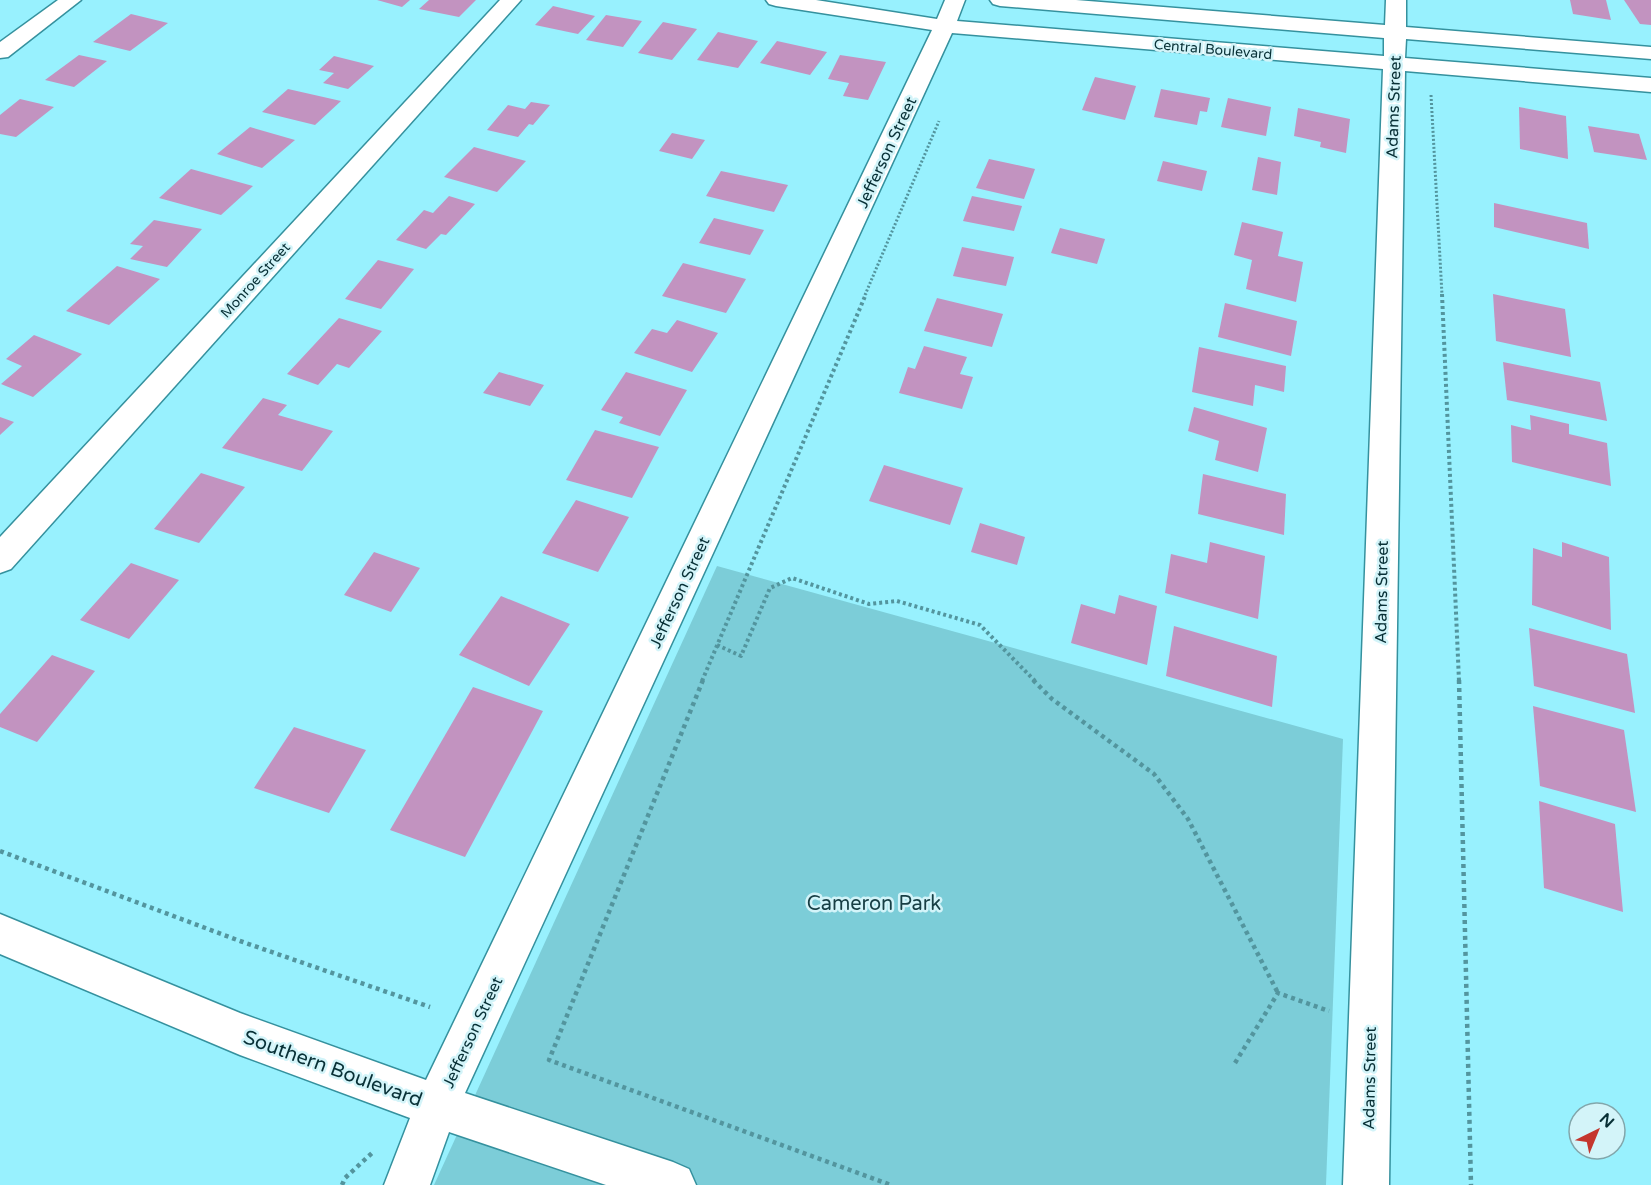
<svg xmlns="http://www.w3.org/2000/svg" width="1651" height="1185" font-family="'Varela Round',sans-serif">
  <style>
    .green { fill: #7ccdd8 }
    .building { fill: #c293c0 }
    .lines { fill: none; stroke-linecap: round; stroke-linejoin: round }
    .minor-casing { stroke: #35919e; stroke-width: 3 }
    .path-far2 { stroke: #53959e; stroke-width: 3; stroke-dasharray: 2 2; stroke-linecap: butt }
    .path-far1 { stroke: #53959e; stroke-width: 4; stroke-dasharray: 3 3; stroke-linecap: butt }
    .path { stroke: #53959e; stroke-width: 4.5; stroke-dasharray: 4 4; stroke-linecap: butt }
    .minor { fill: #fff; fill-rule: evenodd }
    .labels { text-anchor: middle; stroke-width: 5; stroke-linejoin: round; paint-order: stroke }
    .far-street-label { font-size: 14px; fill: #083036; stroke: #d3f4f9 }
    .street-label { font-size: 16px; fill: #083036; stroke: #d3f4f9 }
    .near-park-label { font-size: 20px; fill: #173e44; stroke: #d3f4f9 }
    .near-street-label { font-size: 20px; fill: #083036; stroke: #d3f4f9 }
  </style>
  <rect width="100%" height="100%" fill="#98f1fe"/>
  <path class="green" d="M717 566 1343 739 1326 1185H434Z"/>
  <g class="building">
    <path d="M377 0H410L402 7Z"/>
    <path d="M429 0H476L459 17 419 9Z"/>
    <path d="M1570 0H1606L1611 20 1573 14Z"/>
    <path d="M1624 0H1651V25L1640 24Z"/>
    <path d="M553 6 595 16 578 34 535 25Z"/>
    <path d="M131 14 168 23 130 51 93 42Z"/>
    <path d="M606 15 642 21 623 47 586 40Z"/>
    <path d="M663 22 697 29 672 60 638 53Z"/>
    <path d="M718 32 758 41 738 68 697 60Z"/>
    <path d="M777 41 827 52 810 75 760 63Z"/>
    <path d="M79 55 107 61 74 87 45 80Z"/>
    <path d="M840 55 886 62 868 100 843 96 849 83 828 79Z"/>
    <path d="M334 56 374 66 348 89 323 83 334 73 319 70Z"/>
    <path d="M1095 77 1136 86 1125 120 1082 110Z"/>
    <path d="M288 89 341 101 315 125 262 112Z"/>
    <path d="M1161 89 1210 98 1207 112 1200 111 1197 125 1154 117Z"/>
    <path d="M1228 98 1271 107 1266 136 1221 127Z"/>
    <path d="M20 99 54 107 16 137 0 134V115Z"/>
    <path d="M531 102 550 105 533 125 529 124 518 137 487 130 508 105 525 109Z"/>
    <path d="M1519 107 1566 116 1568 159 1520 149Z"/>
    <path d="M1298 108 1350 119 1346 153 1320 147 1321 142 1294 136Z"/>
    <path d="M1588 126 1639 134 1647 160 1594 152Z"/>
    <path d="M250 127 295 140 262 168 217 154Z"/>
    <path d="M672 133 705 140 692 159 659 151Z"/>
    <path d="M474 147 526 161 497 192 444 177Z"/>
    <path d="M1258 157 1281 162 1277 195 1252 190Z"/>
    <path d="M989 159 1035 169 1024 199 976 188Z"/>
    <path d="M1163 161 1207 171 1202 191 1157 181Z"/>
    <path d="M191 169 253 186 221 215 159 198Z"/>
    <path d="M721 171 788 185 774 212 706 196Z"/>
    <path d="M449 196 475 204 446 235 441 234 426 249 396 240 424 210 433 213Z"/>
    <path d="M972 196 1022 206 1014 231 963 221Z"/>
    <path d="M1494 203 1587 223 1589 249 1494 227Z"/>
    <path d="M714 218 764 230 750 255 699 243Z"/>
    <path d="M154 220 202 229 167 267 130 259 143 246 130 244Z"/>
    <path d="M1242 222 1283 232 1278 256 1303 262 1296 302 1246 289 1252 260 1234 255Z"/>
    <path d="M1060 228 1105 239 1097 264 1051 253Z"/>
    <path d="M962 247 1014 257 1006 286 953 276Z"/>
    <path d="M378 260 414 269 381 309 345 299Z"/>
    <path d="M683 263 746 279 726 313 662 296Z"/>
    <path d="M117 266 160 279 109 325 66 311Z"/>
    <path d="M1493 294 1565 309 1571 357 1496 341Z"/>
    <path d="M937 298 1003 314 992 347 924 331Z"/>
    <path d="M1225 303 1297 321 1291 356 1218 337Z"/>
    <path d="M339 318 382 331 349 368 337 364 318 385 287 374Z"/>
    <path d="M677 320 718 333 692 372 634 353 652 329 667 333Z"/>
    <path d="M34 335 82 354 33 397 1 384 22 366 6 359Z"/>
    <path d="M924 346 967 357 960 374 973 377 962 409 899 393 908 367 915 369Z"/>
    <path d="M1199 347 1286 366 1284 392 1255 385 1253 406 1192 392Z"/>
    <path d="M1503 362 1600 382 1607 421 1507 400Z"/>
    <path d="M499 372 544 385 530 406 483 393Z"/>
    <path d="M626 372 687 390 660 436 619 423 623 417 601 410Z"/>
    <path d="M263 398 287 405 278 415 333 431 302 471 222 448Z"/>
    <path d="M1194 407 1267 428 1258 472 1215 460 1219 441 1188 431Z"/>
    <path d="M1530 415 1569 424V434L1607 443 1611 486 1512 462 1511 425 1531 430Z"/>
    <path d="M0 417 14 422 0 435Z"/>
    <path d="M595 430 659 447 632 498 566 480Z"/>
    <path d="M884 465 963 488 950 525 869 501Z"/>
    <path d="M201 473 245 487 199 543 154 529Z"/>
    <path d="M1203 474 1286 494 1284 535 1198 514Z"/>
    <path d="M576 500 629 517 598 572 542 553Z"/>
    <path d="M980 523 1025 537 1017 565 971 552Z"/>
    <path d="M1210 542 1265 556 1258 619 1165 593 1171 554 1207 563Z"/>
    <path d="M1562 542 1609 557 1611 630 1532 605 1533 548 1562 557Z"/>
    <path d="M374 552 420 568 391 612 344 595Z"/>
    <path d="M131 563 179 580 129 639 80 620Z"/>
    <path d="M1119 595 1157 606 1147 665 1071 643 1081 604 1115 614Z"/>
    <path d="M501 596 570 624 529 686 459 655Z"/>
    <path d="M1174 626 1277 656 1272 707 1166 676Z"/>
    <path d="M1529 628 1627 654 1635 713 1534 686Z"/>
    <path d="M52 655 95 671 37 742 0 727V714Z"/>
    <path d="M473 687 543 711 465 857 390 830Z"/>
    <path d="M1533 706 1624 730 1636 812 1540 786Z"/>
    <path d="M294 727 366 750 329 813 254 788Z"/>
    <path d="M1539 801 1615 824 1623 912 1544 888Z"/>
  </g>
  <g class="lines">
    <g class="minor-casing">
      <g id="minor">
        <path d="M58 0H81L8 57 0 58V42Z"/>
        <path d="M500 0H521L11 569 0 573V537Z"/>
        <path d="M766 0H816L937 19 945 0H965L957 21 1384 56V38L1000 6 993 4 990 0H1076L1385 25 1386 0H1406V27L1651 47V59L1406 39 1405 58 1651 78V92L1405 71 1389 1185H1343L1383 69 952 33 465 1093 673 1162 689 1169 696 1185H606L449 1132 430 1185H384L410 1118 240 1055 0 954V914L240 1013 426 1080 932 30 776 6 769 4Z"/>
      </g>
    </g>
    <g class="path-far2">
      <path d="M1431 95 1442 295"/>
      <path d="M865 295 939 121"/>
    </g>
    <g class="path-far1">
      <path d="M1442 294 1459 681"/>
      <path d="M717 645 741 656 770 588 792 578 869 604 897 601 980 625 1035 681"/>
      <path d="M702 681 866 294"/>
    </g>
    <g class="path">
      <path d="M703 680 549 1060 891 1185"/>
      <path d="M1033 680 1052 699 1154 774 1188 819 1278 993"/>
      <path d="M1459 680 1471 1185"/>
      <path d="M0 851 240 941 430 1007"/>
      <path d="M1235 1063 1278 993 1329 1011"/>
      <path d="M342 1185 345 1178 372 1153"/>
    </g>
    <use href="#minor" class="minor"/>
  </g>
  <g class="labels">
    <g class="far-street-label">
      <text transform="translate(1213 49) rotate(5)" y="5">Central Boulevard</text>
      <text transform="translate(255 280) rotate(-48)" y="5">Monroe Street</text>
    </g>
    <g class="street-label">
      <text transform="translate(1393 107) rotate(-88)" y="6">Adams Street</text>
      <text transform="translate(886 152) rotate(-65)" y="6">Jefferson Street</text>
      <text transform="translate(679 592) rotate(-65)" y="6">Jefferson Street</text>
      <text transform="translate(1381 592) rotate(-89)" y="6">Adams Street</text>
      <text transform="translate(472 1032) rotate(-65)" y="6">Jefferson Street</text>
      <text transform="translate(1369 1078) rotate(-89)" y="6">Adams Street</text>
    </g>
    <g class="near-park-label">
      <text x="874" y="910">Cameron Park</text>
    </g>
    <g class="near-street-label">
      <text transform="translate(333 1068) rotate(20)" y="7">Southern Boulevard</text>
    </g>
  </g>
  <g transform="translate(1597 1131) rotate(43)"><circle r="28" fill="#d3f4f9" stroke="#82a6ab" stroke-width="1.5"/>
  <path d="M0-4.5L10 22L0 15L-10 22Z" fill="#c4362e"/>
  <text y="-9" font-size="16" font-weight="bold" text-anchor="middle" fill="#083036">N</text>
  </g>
</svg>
